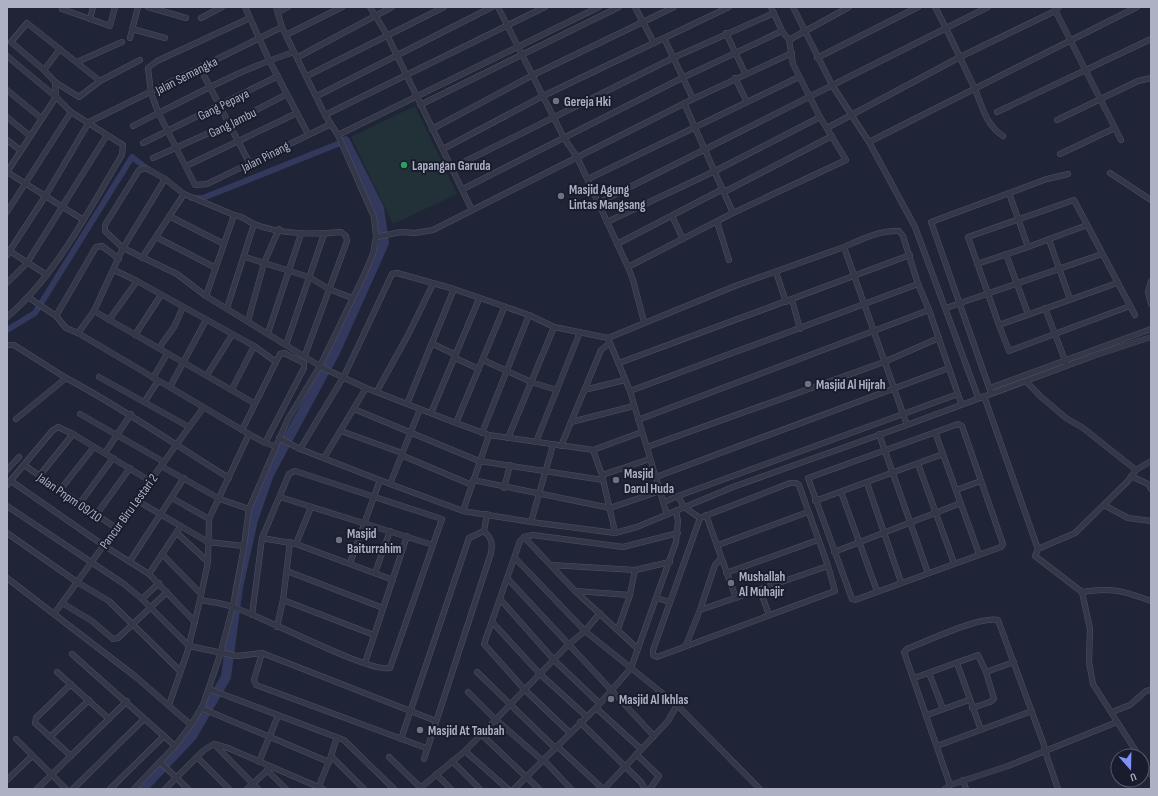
<svg xmlns="http://www.w3.org/2000/svg" width="1158" height="796" font-family="'Sofia Sans Condensed',sans-serif">
  <style>
    .pitch { fill: #223038 }
    .lines { fill: none; stroke-linecap: round; stroke-linejoin: round }
    .canal { stroke: #32395c; stroke-width: 6 }
    .river { stroke: #32395c; stroke-width: 10 }
    .minor-casing { stroke: #4e5162; stroke-width: 6 }
    .minor { stroke: #343748; stroke-width: 5 }
    .worship-dot { fill: #6b7280; stroke: #191c2c; stroke-width: 1.5 }
    .leisure-dot { fill: #2e9e5b; stroke: #191c2c; stroke-width: 1.5 }
    .labels { text-anchor: middle; stroke-width: 4; stroke-linejoin: round; paint-order: stroke }
    .street-label { font-size: 13px; fill: #aeb1c4; stroke: #191c2c }
    .poi-label { font-size: 13px; font-weight: bold; fill: #aeb1c4; stroke: #191c2c; text-anchor: start }
  </style>
  <rect width="100%" height="100%" fill="#202437"/>
  <path class="pitch" d="M415 106 457 194 393 224 351 137Z"/>
  <g class="lines">
    <g class="canal">
      <path d="M192 198H203L345 141"/>
      <path d="M7 330 35 313 132 157 150 171"/>
    </g>
    <path class="river" d="M142 789 192 736 226 677 238 587 253 520 269 474 336 350 384 243 379 208 345 141"/>
    <g class="minor-casing">
      <g id="minor">
        <path d="M148 7 186 18"/>
        <path d="M245 7 269 60 308 134"/>
        <path d="M370 7 387 35 472 210"/>
        <path d="M498 7 564 138 577 157 628 267 633 280 644 322"/>
        <path d="M635 7 654 43"/>
        <path d="M793 7 832 85 869 142"/>
        <path d="M935 7C949 33 961 60 974 87 982 104 985 125 1003 136"/>
        <path d="M62 9 110 26 115 7"/>
        <path d="M1055 10 1121 140"/>
        <path d="M279 12 288 7"/>
        <path d="M201 18 222 7"/>
        <path d="M250 18 157 61 148 68 151 93 158 112 195 185 207 184 331 124"/>
        <path d="M90 19 93 7"/>
        <path d="M132 29 165 38"/>
        <path d="M726 33 745 73"/>
        <path d="M286 35 342 7"/>
        <path d="M130 38 138 7"/>
        <path d="M664 38 693 99"/>
        <path d="M789 40 849 7"/>
        <path d="M7 56 56 97 71 112 123 145 122 155C89 209 56 276 7 317"/>
        <path d="M298 57 392 7"/>
        <path d="M817 58 918 7"/>
        <path d="M77 62 122 42"/>
        <path d="M200 68 250 164"/>
        <path d="M44 70 60 49"/>
        <path d="M307 76 444 7"/>
        <path d="M735 78 747 102"/>
        <path d="M100 81 27 23 11 42 44 70 55 82 79 97 100 81 140 60"/>
        <path d="M7 90 41 118"/>
        <path d="M317 96 492 7"/>
        <path d="M684 103 733 213"/>
        <path d="M420 105 619 7"/>
        <path d="M997 112 1151 39"/>
        <path d="M325 115 545 7"/>
        <path d="M7 117 30 136"/>
        <path d="M1057 120 1138 81 1151 78"/>
        <path d="M133 126C185 100 238 70 294 52"/>
        <path d="M827 128 960 57 1053 12 1059 7"/>
        <path d="M432 129 533 75 674 7"/>
        <path d="M338 135 599 7"/>
        <path d="M7 140 20 150"/>
        <path d="M143 143 278 76"/>
        <path d="M443 149 543 96 729 7"/>
        <path d="M1060 154 1115 128"/>
        <path d="M153 158 229 124 287 94"/>
        <path d="M186 166 297 113"/>
        <path d="M452 168 673 58 774 13"/>
        <path d="M7 172 56 97 55 82"/>
        <path d="M7 172 82 219"/>
        <path d="M1110 173 1151 200"/>
        <path d="M588 179 799 77"/>
        <path d="M463 189 682 78 782 31"/>
        <path d="M724 192 832 136"/>
        <path d="M598 203 988 7"/>
        <path d="M7 212 71 112"/>
        <path d="M672 216 683 239"/>
        <path d="M171 217 224 244"/>
        <path d="M607 222 715 171 820 117"/>
        <path d="M717 222 729 260"/>
        <path d="M156 237 216 268"/>
        <path d="M376 237 401 232 415 233 433 230 693 99 792 53"/>
        <path d="M1049 240 1070 299"/>
        <path d="M617 244 723 189"/>
        <path d="M844 247C862 239 880 230 899 231L903 236 918 284"/>
        <path d="M1028 247 1087 225"/>
        <path d="M8 250 47 275"/>
        <path d="M1006 254 1028 314"/>
        <path d="M7 255 46 195 89 122 282 27"/>
        <path d="M245 257 309 277 329 289 352 298"/>
        <path d="M142 258 184 194"/>
        <path d="M977 264 1028 247 1009 193"/>
        <path d="M628 267 733 213 846 160 820 117 793 64 789 40 782 31 771 7"/>
        <path d="M114 270 137 281 254 346 276 362"/>
        <path d="M776 272 786 302"/>
        <path d="M1151 281 1148 292 1151 304"/>
        <path d="M7 283 27 263 107 135"/>
        <path d="M1117 283 999 325 968 237 1074 200 1135 315"/>
        <path d="M206 296 234 215"/>
        <path d="M28 297 56 316 66 328 78 333 249 434 265 443 275 446"/>
        <path d="M792 300 800 329"/>
        <path d="M227 308 254 224"/>
        <path d="M946 308 1102 254"/>
        <path d="M1045 308 1066 363"/>
        <path d="M94 311 254 403"/>
        <path d="M56 316 96 247 102 246 119 259"/>
        <path d="M109 320 137 281"/>
        <path d="M248 321 264 263 279 229"/>
        <path d="M999 325 1009 351 1130 306"/>
        <path d="M78 333 94 311 123 248 165 179"/>
        <path d="M268 333 301 234"/>
        <path d="M135 335 161 295"/>
        <path d="M608 338 630 391 667 515"/>
        <path d="M433 344 456 355"/>
        <path d="M7 345H14L66 378"/>
        <path d="M286 345 324 234"/>
        <path d="M159 348 174 327 183 307"/>
        <path d="M305 355 347 241 346 236 341 232C315 235 279 234 254 224 247 221 243 216 234 215L184 194 165 179 146 168 139 170 105 225V231L123 248 177 274 206 296 323 368 366 388 456 423 489 435 593 450 642 432"/>
        <path d="M455 358 479 369"/>
        <path d="M483 360 531 382 557 390"/>
        <path d="M619 363 910 255"/>
        <path d="M207 375 232 335"/>
        <path d="M99 377 189 427"/>
        <path d="M153 378 167 354"/>
        <path d="M1026 381 1093 356 1151 337"/>
        <path d="M170 387 206 320"/>
        <path d="M990 388 1151 329"/>
        <path d="M232 389 254 346"/>
        <path d="M584 390 625 380"/>
        <path d="M377 391 408 335 433 284"/>
        <path d="M630 391 918 284 929 310 961 403"/>
        <path d="M991 393 931 222 1047 179 1068 174"/>
        <path d="M984 396 1038 549"/>
        <path d="M978 397 915 227 869 142 1137 7"/>
        <path d="M145 401 158 381"/>
        <path d="M407 404 454 289"/>
        <path d="M354 409 479 461 603 480"/>
        <path d="M431 413 479 299"/>
        <path d="M80 414 164 462"/>
        <path d="M16 419 66 378C123 408 175 445 229 478"/>
        <path d="M638 420 929 310"/>
        <path d="M571 422 634 406"/>
        <path d="M456 423 504 308"/>
        <path d="M958 424 962 426 1003 544 1001 547 855 600 852 599 808 478Z"/>
        <path d="M907 425 1026 381 1040 396 1066 418 1083 428 1136 470"/>
        <path d="M242 430 280 354 284 353 304 363V368L265 443"/>
        <path d="M341 431 402 453"/>
        <path d="M935 432 979 554"/>
        <path d="M482 433 529 315"/>
        <path d="M879 434 928 573"/>
        <path d="M279 438 300 449 390 484 463 511 531 522 615 533 637 527 733 487 907 425 844 247 735 286 608 338 554 327 529 315 454 289 397 273 392 274 344 376 300 449"/>
        <path d="M508 438 554 327"/>
        <path d="M536 442 580 332"/>
        <path d="M561 446 601 350 610 343"/>
        <path d="M647 447 884 362 939 338"/>
        <path d="M593 450 602 475 612 519"/>
        <path d="M105 453 131 414"/>
        <path d="M401 455 472 485"/>
        <path d="M324 458 366 388"/>
        <path d="M918 464 954 563"/>
        <path d="M24 465 116 528"/>
        <path d="M161 466 220 499 249 509"/>
        <path d="M7 470 19 457"/>
        <path d="M40 475 73 434"/>
        <path d="M602 475 650 459"/>
        <path d="M1131 476 1148 484 1151 489"/>
        <path d="M656 477 949 368"/>
        <path d="M473 480 610 508 660 491"/>
        <path d="M11 481 103 545 149 574 180 527"/>
        <path d="M867 483 901 582"/>
        <path d="M390 484 420 409"/>
        <path d="M7 485 52 431 58 427 73 434 150 481"/>
        <path d="M504 488 510 465"/>
        <path d="M60 490 94 447"/>
        <path d="M956 490 981 481"/>
        <path d="M841 492 877 591"/>
        <path d="M280 497 433 545"/>
        <path d="M172 498 209 519"/>
        <path d="M136 500 208 542 244 546"/>
        <path d="M815 501 943 454"/>
        <path d="M664 502 678 496"/>
        <path d="M80 503 113 458"/>
        <path d="M1104 505 1128 518 1151 521"/>
        <path d="M7 506 124 584 142 599 189 646 237 656 262 653 436 721"/>
        <path d="M463 511 489 435"/>
        <path d="M96 515 130 468"/>
        <path d="M706 515 736 598"/>
        <path d="M700 518 653 650V655L657 657 835 591 828 566 799 485 796 483H790L700 518 684 507 678 496 958 394"/>
        <path d="M531 522 553 445"/>
        <path d="M613 523 615 533"/>
        <path d="M484 531 487 514"/>
        <path d="M7 533 77 582 109 601 180 671"/>
        <path d="M177 533 208 562"/>
        <path d="M524 537 575 591 638 649"/>
        <path d="M262 538 296 544 393 580"/>
        <path d="M296 544 311 507"/>
        <path d="M718 545 808 512"/>
        <path d="M834 552 961 503"/>
        <path d="M162 554 201 594"/>
        <path d="M515 558 585 631 677 705 760 789"/>
        <path d="M130 561 184 478"/>
        <path d="M350 563 380 480"/>
        <path d="M551 565 635 570 670 562"/>
        <path d="M287 571 383 608"/>
        <path d="M375 573 390 531"/>
        <path d="M726 573 818 540"/>
        <path d="M149 574 195 622"/>
        <path d="M7 578 136 677 191 725"/>
        <path d="M507 578 654 736"/>
        <path d="M760 590 769 615"/>
        <path d="M575 591 630 595"/>
        <path d="M1082 592C1112 587 1124 591 1151 601"/>
        <path d="M657 598 669 602"/>
        <path d="M142 599 159 583"/>
        <path d="M500 599 554 660 599 703"/>
        <path d="M200 600C211 602 223 603 233 607 262 616 368 673 390 668L442 519 295 471 289 474 262 538 252 615"/>
        <path d="M283 600 374 635"/>
        <path d="M62 603 92 621 113 639 118 638 167 592"/>
        <path d="M700 610 828 566"/>
        <path d="M54 614 203 408"/>
        <path d="M492 622 540 674 586 716"/>
        <path d="M277 627 283 600 290 542"/>
        <path d="M618 629 630 595 635 570"/>
        <path d="M686 645 700 610 715 565 721 558"/>
        <path d="M262 653 254 680 256 685 426 748"/>
        <path d="M72 654 175 746"/>
        <path d="M365 663 407 536"/>
        <path d="M957 663 981 730"/>
        <path d="M57 672 109 719"/>
        <path d="M477 672 555 748"/>
        <path d="M986 672 1014 662"/>
        <path d="M929 673 943 709"/>
        <path d="M914 678 978 655 986 672 994 699 990 702 972 708"/>
        <path d="M71 684 36 718 35 723 71 756"/>
        <path d="M209 689 344 740 394 789"/>
        <path d="M468 692 495 719 542 760"/>
        <path d="M169 705 187 653 200 600 208 562 209 519 249 434"/>
        <path d="M201 708 329 762"/>
        <path d="M596 708 641 749"/>
        <path d="M1112 712 1130 705 1146 691 1151 690"/>
        <path d="M927 715 969 700"/>
        <path d="M580 722 641 782 645 789"/>
        <path d="M570 733 524 689 484 644 520 541 524 537 533 535 623 547 678 533"/>
        <path d="M481 734 539 789"/>
        <path d="M50 737 89 700"/>
        <path d="M16 739 66 789"/>
        <path d="M401 739 469 538 484 531"/>
        <path d="M214 744 228 748 323 789"/>
        <path d="M215 745 258 789"/>
        <path d="M557 746 603 789"/>
        <path d="M937 746 1032 711"/>
        <path d="M465 751 508 789"/>
        <path d="M636 754 659 776 650 789"/>
        <path d="M331 756 364 789"/>
        <path d="M1139 756 1093 684 1089 662 1090 629 1082 592 1035 556 1038 549 1075 533 1128 481 1136 470 1151 461"/>
        <path d="M197 757 229 789"/>
        <path d="M389 757 422 789"/>
        <path d="M424 759 491 553C493 542 491 538 484 531"/>
        <path d="M543 759 571 789"/>
        <path d="M1142 760 1151 775"/>
        <path d="M452 761 480 789"/>
        <path d="M259 762 278 716"/>
        <path d="M161 763 188 789"/>
        <path d="M267 770 286 789"/>
        <path d="M436 774 451 789"/>
        <path d="M7 780 32 756"/>
        <path d="M963 780 966 789"/>
        <path d="M950 785 904 652 907 649C927 641 980 616 998 620L1044 745 1045 751 1058 789"/>
        <path d="M319 786 331 756 337 737"/>
        <path d="M37 789 127 701"/>
        <path d="M73 789 144 719"/>
        <path d="M110 789 164 736"/>
        <path d="M134 789 175 746 191 725 203 705 220 655 233 606 244 546 249 509 288 419 320 366 365 273 373 254 376 237 374 217 338 135 325 115 294 52 282 27 276 7"/>
        <path d="M165 789 204 750 214 744"/>
        <path d="M247 789 271 767"/>
        <path d="M419 789 465 751 568 645 585 631 600 613"/>
        <path d="M514 789 596 708 631 668 676 542 678 521 676 512"/>
        <path d="M604 789 668 721 677 705"/>
        <path d="M945 789 950 785 1008 766 1117 722"/>
      </g>
    </g>
    <use href="#minor" class="minor"/>
  </g>
  <g class="worship-dot">
    <circle cx="556" cy="101" r="4"/>
    <circle cx="561" cy="196" r="4"/>
    <circle cx="808" cy="384" r="4"/>
    <circle cx="616" cy="480" r="4"/>
    <circle cx="339" cy="540" r="4"/>
    <circle cx="731" cy="583" r="4"/>
    <circle cx="611" cy="699" r="4"/>
    <circle cx="420" cy="730" r="4"/>
  </g>
  <circle class="leisure-dot" cx="404" cy="165" r="4"/>
  <g class="labels">
    <g class="street-label">
      <text transform="translate(186 75) rotate(-27)" y="5">Jalan Semangka</text>
      <text transform="translate(223 104) rotate(-26)" y="5">Gang Pepaya</text>
      <text transform="translate(232 122) rotate(-26)" y="5">Gang Jambu</text>
      <text transform="translate(265 156) rotate(-27)" y="5">Jalan Pinang</text>
      <text transform="translate(70 497) rotate(35)" y="5">Jalan Pnpm 09/10</text>
      <text transform="translate(128 511) rotate(-54)" y="5">Pancur Biru Lestari 2</text>
    </g>
    <g class="poi-label">
      <text x="564" y="106">Gereja Hki</text>
      <text x="412" y="170">Lapangan Garuda</text>
      <text x="569" y="194">Masjid Agung<tspan x="569" dy="15">Lintas Mangsang</tspan></text>
      <text x="816" y="389">Masjid Al Hijrah</text>
      <text x="624" y="478">Masjid<tspan x="624" dy="15">Darul Huda</tspan></text>
      <text x="347" y="538">Masjid<tspan x="347" dy="15">Baiturrahim</tspan></text>
      <text x="739" y="581">Mushallah<tspan x="739" dy="15">Al Muhajir</tspan></text>
      <text x="619" y="704">Masjid Al Ikhlas</text>
      <text x="428" y="735">Masjid At Taubah</text>
    </g>
  </g>
  <rect width="1158" height="796" fill="none" stroke="#aeb1c4" stroke-width="16"/>
  <g transform="translate(1130 768) rotate(160)"><circle r="19" fill="#191c2c" stroke="#555869"/>
  <path d="M0-3L7 15L0 10L-7 15Z" fill="#8190f7"/>
  <text y="-6" font-size="11" font-weight="bold" text-anchor="middle" fill="#aeb1c4">U</text>
  </g>
</svg>
